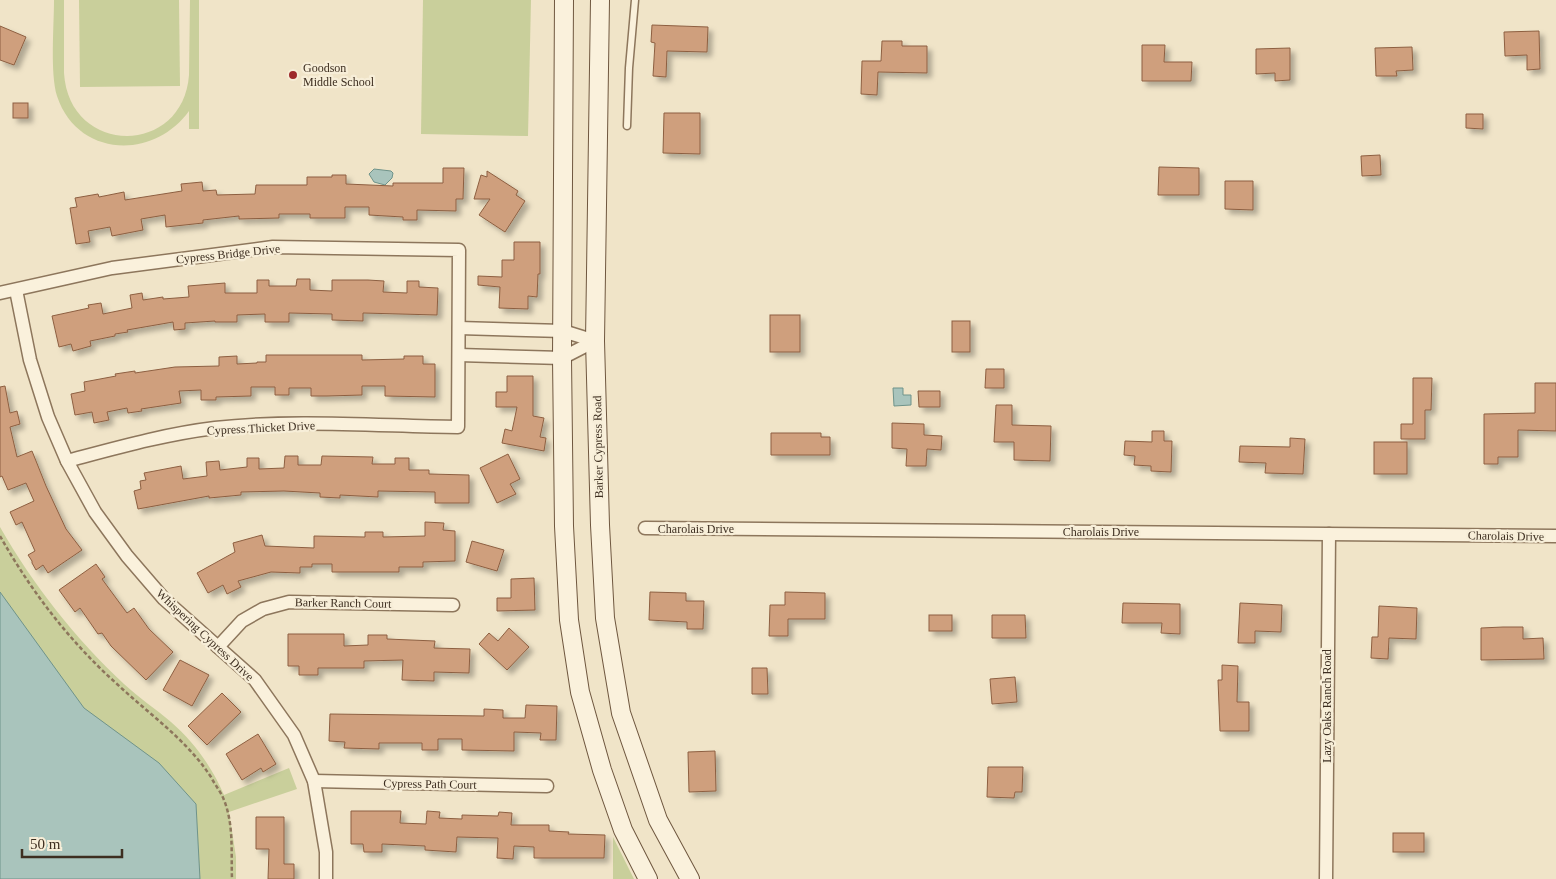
<svg xmlns="http://www.w3.org/2000/svg" width="1556" height="879" font-family="'Times New Roman',serif">
  <style>
    .green { fill: #c9cf9b }
    .water { fill: #a9c4bc; stroke: #6f938a }
    .building { fill: #cf9f7d; stroke: #8d5f41; filter: url(#shadow) }
    .lines { fill: none; stroke-linecap: round; stroke-linejoin: round }
    .lane-casing { stroke: #8d765c; stroke-width: 9 }
    .street-casing { stroke: #8d765c; stroke-width: 15 }
    .secondary-casing { stroke: #6f573f; stroke-width: 20 }
    .path { stroke: #8d765c; stroke-width: 2.5; stroke-dasharray: 4 2.5; stroke-linecap: butt }
    .lane { stroke: #faf1dc; stroke-width: 6 }
    .street { stroke: #faf1dc; stroke-width: 12 }
    .secondary { stroke: #faf1dc; stroke-width: 18 }
    .poi-dot { fill: #9e2a2b; stroke: #f7eed8; stroke-width: 2 }
    .labels { text-anchor: middle; stroke-width: 4.5; stroke-linejoin: round; paint-order: stroke }
    .poi-label { font-size: 12px; fill: #3d2e20; stroke: #f7eed8; text-anchor: start }
    .street-label { font-size: 12px; fill: #3d2e20; stroke: #f7eed8 }
  </style>
  <defs>
    <filter id="shadow"><feDropShadow dx="4.5" dy="4.5" stdDeviation="2.5" flood-color="#0004"/></filter>
  </defs>
  <rect width="100%" height="100%" fill="#f0e4c8"/>
  <g class="green">
    <path d="M54 0H64V73C69 156 183 157 189 75L190 0H199V129H189V111C153 161 77 157 57 96 50 73 54 26 54 0Z"/>
    <path d="M79 0H179L180 86 80 87Z"/>
    <path d="M423 0H531L528 136 421 134Z"/>
    <path d="M0 527C33 585 75 638 124 684 139 698 156 709 171 722 194 742 212 767 224 795L289 768 297 789 229 812 236 857V879H0Z"/>
    <path d="M613 837 634 879H613Z"/>
  </g>
  <g class="water">
    <path d="M374 169 391 171 393 173 392 178 385 185 374 182 369 174Z"/>
    <path d="M893 388H903V395H911V405L894 406Z"/>
    <path d="M0 592 84 708 159 763 196 804 200 879H0Z"/>
  </g>
  <g class="building">
    <path d="M652 25 708 27 707 52 667 51 666 77 653 76 655 43 651 42Z"/>
    <path d="M0 26 26 37 14 65 0 60Z"/>
    <path d="M1539 31 1540 69 1527 70V55L1505 56 1504 32Z"/>
    <path d="M882 41H902V46H927V73L878 72 877 95 861 94 862 61H881Z"/>
    <path d="M1142 45H1165L1164 62H1192L1191 81H1142Z"/>
    <path d="M1412 47 1413 70 1396 71 1397 76H1376L1375 48Z"/>
    <path d="M1290 48V80L1275 81V73L1256 74V49Z"/>
    <rect x="13" y="103" width="15" height="15"/>
    <path d="M664 113H700V154L663 153Z"/>
    <path d="M1466 114H1483V129L1466 128Z"/>
    <path d="M1380 155 1381 175 1362 176 1361 156Z"/>
    <path d="M1159 167 1199 168V195H1158Z"/>
    <path d="M443 168H464L463 199H456V211L417 210V220H403V217L369 215V207H345V218H310V214H279V218L239 219V216L203 220V223L166 227 165 215 141 219 143 230 112 236 110 227 88 231 90 242 76 244 70 208 77 207 75 198 98 194 99 197 124 192 125 200 182 191 181 184 202 182 203 191 216 190 217 195 255 194 256 185H307V177H332V175H346V184L393 186V183H443Z"/>
    <path d="M487 171 518 191 516 195 525 201 505 232 479 215 490 199H474L481 175 487 177Z"/>
    <path d="M1225 181H1253V210L1225 209Z"/>
    <path d="M514 242H540V274H538L537 297 528 296V309L499 308 500 287 478 285V276L502 277V260H514Z"/>
    <path d="M297 279H310V290L332 291V280H368L384 281 383 292 407 293V281H419V287L438 288 437 315 363 313V321L332 320V314L289 313V322H265V314L237 315V322H215V321L185 323V329L174 330 173 322 127 330 128 332 115 334V336L90 341 91 346 73 351 71 344 59 347 52 316 89 308 88 305 101 303 103 314 132 308 130 295 142 293 143 300 163 297V299L189 297 188 286 225 283V293H257V280H269V286H296Z"/>
    <rect x="770" y="315" width="30" height="37"/>
    <rect x="952" y="321" width="18" height="31"/>
    <path d="M266 355H362V360L404 359V356H423V364H435V397L385 396V386H362V395L327 396H311V388H289V395H275V387H251V396L216 397V400H201V390L179 391 181 403 141 409 142 411 128 413 127 408 107 412 109 420 94 423 92 412 75 415 71 394 85 391 84 382 116 376 115 374 135 371V373L175 367 219 366V357L237 356V364L257 363V362H266Z"/>
    <path d="M986 369H1004V388H985Z"/>
    <path d="M507 376H533V416L544 418 540 437 546 438 544 451 502 443 505 429 512 431 517 407H496V392H507Z"/>
    <path d="M1413 378H1432L1431 410H1425V439H1401V424H1413Z"/>
    <path d="M1535 383H1556V431L1518 430V457H1498V464H1484V414L1535 413Z"/>
    <path d="M5 386 10 413 17 411 20 424 10 427 17 457 32 451 46 486 66 529 82 550 48 573 43 565 36 570 32 563V561L28 555 35 551 22 522 16 525 10 512 34 501 26 483 8 490 2 476 0 477V387Z"/>
    <path d="M918 391H940V407H919Z"/>
    <path d="M996 405H1012V425L1051 426 1050 461 1014 460V442H994Z"/>
    <path d="M892 423 924 424V435L942 436 941 450 927 449 926 466H906L907 449 892 448Z"/>
    <path d="M1152 431H1164V441H1172L1171 472 1151 471V466L1134 465 1135 456 1124 455 1125 441 1152 442Z"/>
    <path d="M771 433H821V437H830V455H771Z"/>
    <path d="M1290 438 1305 439 1303 474 1265 473 1266 463 1239 462 1240 446 1290 447Z"/>
    <rect x="1374" y="442" width="33" height="32"/>
    <path d="M508 454 520 479 510 484 516 494 497 503 480 468Z"/>
    <path d="M285 456H298V465H321L322 456 373 457 372 464H395V458H409V470H429V474L469 475V503H435V492L378 491V497L340 495V498L320 497V493L284 491 241 492V495L209 498V496L138 509 134 491 141 489 140 481 146 480 144 473 181 466 183 479 207 476 206 462 219 461 220 470 247 467V458H259V469L284 468Z"/>
    <path d="M425 522 444 523 443 530 455 531V561L423 562V567H399V572H332V564H312V567H300V573L271 572 238 581 241 587 227 594 223 585 208 593 197 573 235 552 233 543 262 535 265 546 314 548V536L365 537V532H383V537L425 536Z"/>
    <path d="M472 541 504 550 497 571 466 562Z"/>
    <path d="M96 564 105 577 102 579 127 613 134 608 149 629 173 652 146 680 111 646 102 633 98 634 80 608 75 612 59 590Z"/>
    <path d="M534 578 535 610 497 611V598H511V579Z"/>
    <path d="M650 592 686 593V601H704L703 629H687V622L649 620Z"/>
    <path d="M785 592 825 593V619H788V636H769L770 605H785Z"/>
    <path d="M1123 603 1180 604V634L1161 633 1162 623H1122Z"/>
    <path d="M1240 603 1282 605 1281 632 1255 631V643H1238Z"/>
    <path d="M1379 606 1417 608 1416 639 1389 638 1388 659 1371 658 1372 637H1378Z"/>
    <rect x="929" y="615" width="23" height="16"/>
    <path d="M992 615H1025L1026 638H992Z"/>
    <path d="M1503 627H1523V639L1543 638 1544 659 1481 660V628Z"/>
    <path d="M509 628 529 647 507 670 479 644 489 633 498 641Z"/>
    <path d="M288 634H344V646L368 645V635H387V639L435 641 434 648 470 649 469 673 434 672V681L402 680 403 660 364 661V668H318V675H299V666H288Z"/>
    <path d="M180 660 209 675 192 706 163 690Z"/>
    <path d="M1222 665 1238 666 1237 702H1249V731H1220L1218 680H1222Z"/>
    <path d="M752 668H767L768 694H752Z"/>
    <path d="M1015 677 1017 702 992 704 990 679Z"/>
    <path d="M222 693 241 712 207 745 188 726Z"/>
    <path d="M526 705 557 706 556 740H540L541 733 514 732V751L462 750V739H438V750H422V743H379V749L344 748 345 742 329 741 330 714 484 716V709L503 710V718H525Z"/>
    <path d="M258 734 276 764 263 772 261 768 242 780 226 754Z"/>
    <path d="M715 751 716 791 689 792 688 752Z"/>
    <path d="M988 767H1023L1022 792H1015L1014 798 987 797Z"/>
    <path d="M351 811H401L400 823 426 824 427 811 440 812 439 818 462 819V815L498 816 499 812 512 813 511 825H549V831L569 832 568 834 605 835 604 858H534V847L514 846 513 859 497 858 498 838 457 837 456 852 425 850V846L382 844V852H364L363 844H351Z"/>
    <path d="M256 817H284V864H294V879H268L269 849H256Z"/>
    <rect x="1393" y="833" width="31" height="19"/>
  </g>
  <g class="lines">
    <g class="lane-casing">
      <path id="lane" d="M627 126 629 68 635 0"/>
    </g>
    <g class="street-casing">
      <g id="street">
        <path d="M16 290 30 360 48 417 67 461 95 512 127 556 164 599 255 680 294 735 314 781 326 852V879"/>
        <path d="M0 293 112 268 273 247 459 250 458 427C378 426 295 419 215 428 165 434 116 448 67 461"/>
        <path d="M459 328 563 331 595 341"/>
        <path d="M459 355 562 358 595 341"/>
        <path d="M645 528 1556 536"/>
        <path d="M218 647 242 621 263 609 289 602 453 605"/>
        <path d="M314 781 547 786"/>
        <path d="M1326 879 1329 534"/>
      </g>
    </g>
    <g class="secondary-casing">
      <g id="secondary">
        <path d="M564 0 562 358 564 526 569 620 580 692 602 770 623 830 648 879"/>
        <path d="M600 0 595 341 600 525 605 618 621 713 658 820 690 879"/>
      </g>
    </g>
    <path class="path" d="M0 536C31 591 70 642 117 684 150 715 186 739 211 777 215 785 221 792 224 800 234 825 231 853 232 879"/>
    <use href="#lane" class="lane"/>
    <use href="#street" class="street"/>
    <use href="#secondary" class="secondary"/>
  </g>
  <circle class="poi-dot" cx="293" cy="75" r="5"/>
  <g class="labels">
    <g class="poi-label">
      <text x="303" y="72">Goodson<tspan x="303" dy="14">Middle School</tspan></text>
    </g>
    <g class="street-label">
      <text transform="translate(228 254) rotate(-6)" y="4">Cypress Bridge Drive</text>
      <text transform="translate(261 428) rotate(-3)" y="4">Cypress Thicket Drive</text>
      <text transform="translate(598 447) rotate(-91)" y="4">Barker Cypress Road</text>
      <text x="696" y="533">Charolais Drive</text>
      <text x="1101" y="536">Charolais Drive</text>
      <text transform="translate(1506 536) rotate(1)" y="4">Charolais Drive</text>
      <text transform="translate(343 603) rotate(1)" y="4">Barker Ranch Court</text>
      <text transform="translate(205 635) rotate(43)" y="4">Whispering Cypress Drive</text>
      <text transform="translate(1327 706) rotate(-90)" y="4">Lazy Oaks Ranch Road</text>
      <text transform="translate(430 784) rotate(1)" y="4">Cypress Path Court</text>
    </g>
  </g>
  <path d="M22 849v8h100v-8" fill="none" stroke="#3d2e20" stroke-width="2.5"/>
  <text x="30" y="849" font-size="15" fill="#3d2e20" stroke="#f7eed8" stroke-width="4" paint-order="stroke">50 m</text>
</svg>
